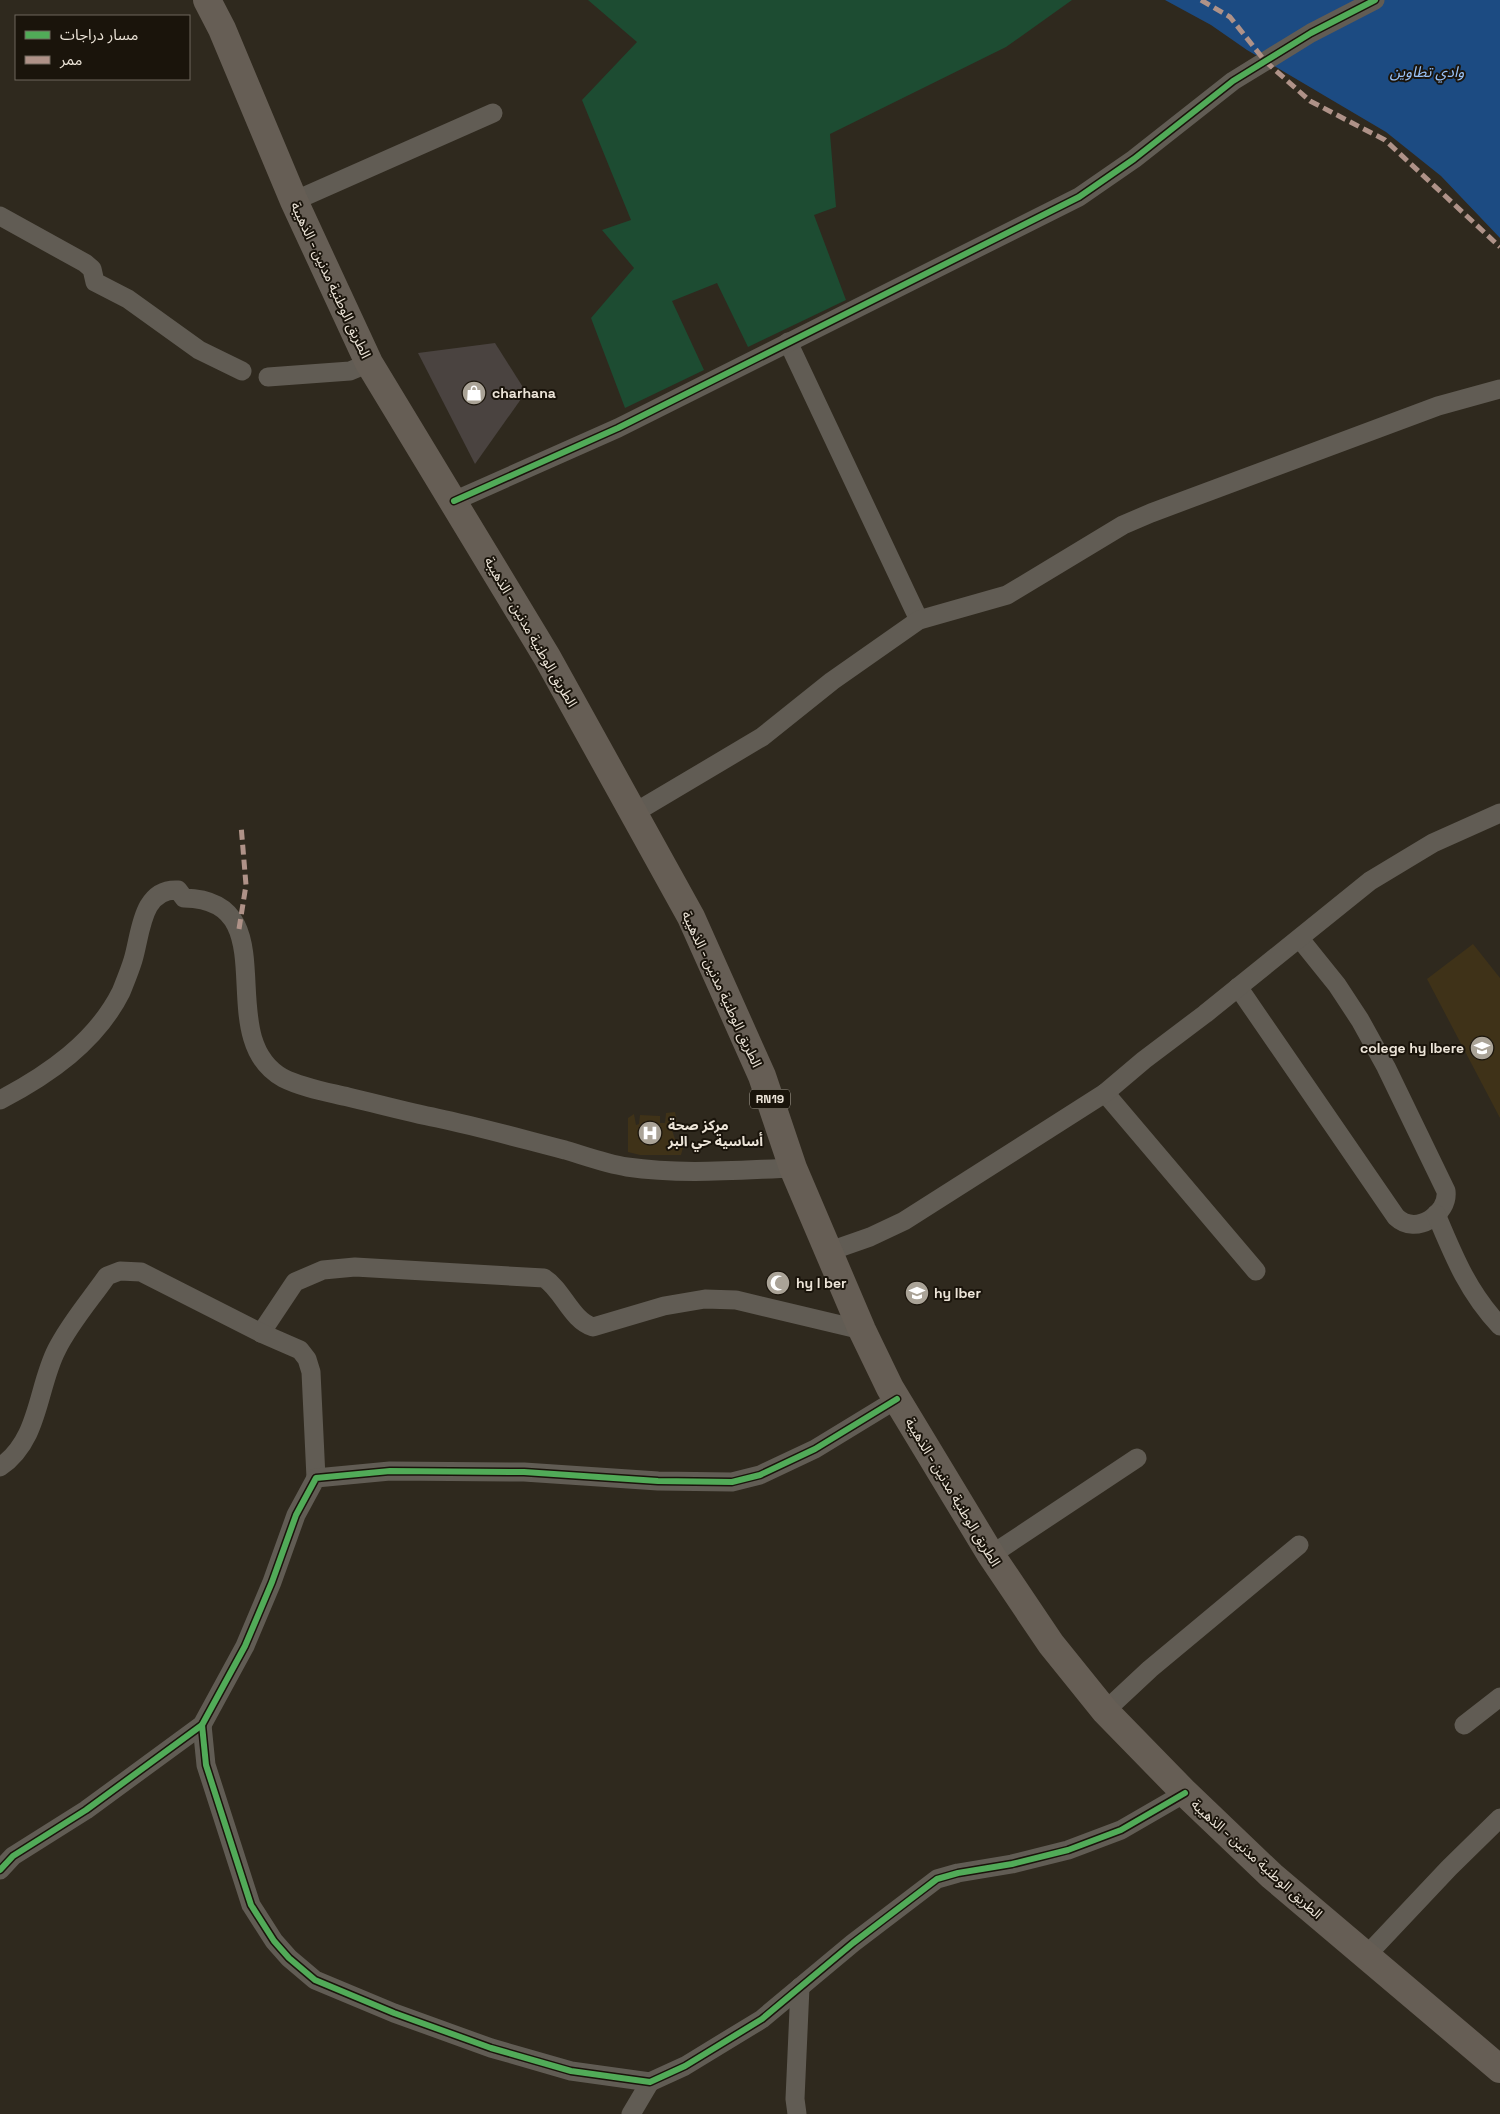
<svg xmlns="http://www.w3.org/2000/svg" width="1500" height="2114" font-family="'Space Grotesk','Noto Sans Arabic',sans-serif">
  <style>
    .built { fill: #3f3218 }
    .green { fill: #1d4c32 }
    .water { fill: #1c4b82 }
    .building { fill: #4a4340 }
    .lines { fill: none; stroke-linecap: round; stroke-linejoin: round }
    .street { stroke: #615c54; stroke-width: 19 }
    .primary { stroke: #665e55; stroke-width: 28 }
    .quiet { stroke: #af9288; stroke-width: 5; stroke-dasharray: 10 5; stroke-linecap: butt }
    .cycleway-casing { stroke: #1a140b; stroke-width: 9 }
    .cycleway { stroke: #51ab58; stroke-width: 6 }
    .labels { text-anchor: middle; stroke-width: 4; stroke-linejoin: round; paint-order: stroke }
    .shield { fill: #1a140b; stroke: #ada69a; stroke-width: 1 }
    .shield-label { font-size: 12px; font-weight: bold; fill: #ece4d8 }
    .street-label { font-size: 14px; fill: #ece4d8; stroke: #1a140b }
    .poi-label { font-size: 14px; font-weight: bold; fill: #ece4d8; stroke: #1a140b; text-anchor: start }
    .water-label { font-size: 15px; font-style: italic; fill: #9ac3f8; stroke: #1a140b }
  </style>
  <rect width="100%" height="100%" fill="#2f291e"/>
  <g class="built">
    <path d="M1473 944 1500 978V1118L1427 979Z"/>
    <path d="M675 1112 678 1127H671L675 1139 685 1140 681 1155H640L628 1152V1118L634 1114 636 1125 639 1124 640 1115 660 1116V1123H665L666 1113Z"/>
  </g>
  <path class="green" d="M588 0H1072L1006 47 830 134 836 207 814 215 846 300 748 347 717 283 672 301 704 370 625 408 591 318 634 268 602 230 631 220 582 100 637 42Z"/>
  <path class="water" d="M1165 0H1500V238L1441 176 1386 132 1247 50 1211 25Z"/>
  <path class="building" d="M495 343 526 392 475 464 418 353Z"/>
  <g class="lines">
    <g class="street">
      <path d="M294 201 493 113"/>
      <path d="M0 216 85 263 92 269 95 282 128 299 199 350 242 371"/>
      <path d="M788 342 919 620"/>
      <path d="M268 377 350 371 369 363"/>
      <path d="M454 501 618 428 1079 197 1134 159 1233 81 1311 33 1375 0"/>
      <path d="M634 813 762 737 832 681 919 620 1007 595 1123 525 1151 513 1438 406 1500 389"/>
      <path d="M1238 987 1396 1217C1416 1236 1449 1214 1446 1191L1386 1067 1360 1020 1337 985 1300 939"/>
      <path d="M1105 1093 1256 1271"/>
      <path d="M0 1100C48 1075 96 1042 121 992 125 982 130 970 133 960 141 934 141 888 178 890L184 898C290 900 209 1037 283 1078 303 1088 327 1092 348 1097 378 1104 407 1112 437 1118 480 1127 522 1139 565 1150 585 1156 607 1164 627 1167 682 1175 738 1170 793 1168"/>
      <path d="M1436 1214C1454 1257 1468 1292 1500 1326"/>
      <path d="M830 1251 870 1237 904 1221 1105 1093 1144 1060 1205 1014 1370 881 1433 843 1500 813"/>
      <path d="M261 1333 295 1282 323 1270 355 1267 544 1278C563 1290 571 1320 593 1327L664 1306 705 1299 736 1300 862 1330"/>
      <path d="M0 1467C40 1440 37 1387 57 1349 70 1323 91 1299 107 1276L120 1271 141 1272 261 1333 300 1350 307 1359 311 1372 316 1478"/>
      <path d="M991 1555 1137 1458"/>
      <path d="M1105 1711 1150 1669 1299 1545"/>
      <path d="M202 1725 206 1765 251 1905 274 1941 289 1958 315 1980 394 2013 491 2048 571 2071 650 2082 685 2066 762 2019 853 1943 937 1879 958 1873 1012 1864 1068 1850 1121 1830 1185 1793"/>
      <path d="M1464 1725 1500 1697"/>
      <path d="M0 1870 13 1856 86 1810 202 1725 245 1646 272 1582 296 1515 316 1478 390 1471 524 1472 658 1481 732 1482 760 1475 815 1449 897 1399"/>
      <path d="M1366 1956 1449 1868 1500 1818"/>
      <path d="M631 2114 650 2082"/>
      <path d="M797 2114 795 2099 800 1987"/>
    </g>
    <path class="primary" d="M207 0 222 29 294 201 369 363 547 657 691 917 762 1076 793 1168 862 1330 890 1388 991 1555 1051 1644 1105 1711 1185 1793 1272 1876 1500 2069"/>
    <g class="quiet">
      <path d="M1201 0 1230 17 1265 61 1310 101 1385 140 1500 247"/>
      <path d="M239 929 246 885 241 825"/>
    </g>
    <g class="cycleway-casing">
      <g id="cycleway">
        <path d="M454 501 618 428 1079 197 1134 159 1233 81 1311 33 1375 0"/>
        <path d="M202 1725 206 1765 251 1905 274 1941 289 1958 315 1980 394 2013 491 2048 571 2071 650 2082 685 2066 762 2019 853 1943 937 1879 958 1873 1012 1864 1068 1850 1121 1830 1185 1793"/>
        <path d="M0 1870 13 1856 86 1810 202 1725 245 1646 272 1582 296 1515 316 1478 390 1471 524 1472 658 1481 732 1482 760 1475 815 1449 897 1399"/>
      </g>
    </g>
    <use href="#cycleway" class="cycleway"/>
  </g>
  <defs>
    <g id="shop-disc" transform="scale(1.25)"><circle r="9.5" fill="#aaa397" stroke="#1a140b"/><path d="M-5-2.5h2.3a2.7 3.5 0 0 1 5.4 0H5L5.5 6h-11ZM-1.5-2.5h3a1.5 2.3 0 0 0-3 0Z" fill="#fff"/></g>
    <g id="university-disc" transform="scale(1.25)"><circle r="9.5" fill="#aaa397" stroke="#1a140b"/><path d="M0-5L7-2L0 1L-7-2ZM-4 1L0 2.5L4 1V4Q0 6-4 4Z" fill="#fff"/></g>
    <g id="hospital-disc" transform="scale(1.25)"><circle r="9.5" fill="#aaa397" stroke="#1a140b"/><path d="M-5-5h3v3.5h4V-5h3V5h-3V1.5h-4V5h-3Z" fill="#fff"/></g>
    <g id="mosque-disc" transform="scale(1.25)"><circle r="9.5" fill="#aaa397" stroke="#1a140b"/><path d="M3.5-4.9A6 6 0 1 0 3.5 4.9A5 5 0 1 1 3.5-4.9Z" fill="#fff"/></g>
    <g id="school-disc" transform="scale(1.25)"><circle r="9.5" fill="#aaa397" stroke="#1a140b"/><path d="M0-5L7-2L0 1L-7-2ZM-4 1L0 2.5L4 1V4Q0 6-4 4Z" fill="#fff"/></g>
  </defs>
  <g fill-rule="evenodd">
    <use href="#shop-disc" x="474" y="393"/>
    <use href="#university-disc" x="1482" y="1048"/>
    <use href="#hospital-disc" x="650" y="1133"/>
    <use href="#mosque-disc" x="778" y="1283"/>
    <use href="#school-disc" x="917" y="1293"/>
  </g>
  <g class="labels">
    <rect class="shield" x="750" y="1089.5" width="40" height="19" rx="4"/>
    <g class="shield-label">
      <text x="770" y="1103">RN19</text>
    </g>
    <g class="street-label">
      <text transform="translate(331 280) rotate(65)" y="5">الطريق الوطنية مدنين - الذهيبة</text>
      <text transform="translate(531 632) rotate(60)" y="5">الطريق الوطنية مدنين - الذهيبة</text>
      <text transform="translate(722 989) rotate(65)" y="5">الطريق الوطنية مدنين - الذهيبة</text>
      <text transform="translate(953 1492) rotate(59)" y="5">الطريق الوطنية مدنين - الذهيبة</text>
      <text transform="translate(1257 1859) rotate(42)" y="5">الطريق الوطنية مدنين - الذهيبة</text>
    </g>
    <g class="poi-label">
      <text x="492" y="398">charhana</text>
      <text x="1464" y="1053" text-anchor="end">colege hy lbere</text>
      <text x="668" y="1130">مركز صحة<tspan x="668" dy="16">أساسية حي البر</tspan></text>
      <text x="796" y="1288">hy l ber</text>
      <text x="934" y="1298">hy lber</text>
    </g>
    <g class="water-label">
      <text x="1427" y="77">وادي تطاوين</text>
    </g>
  </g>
  <rect x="15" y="15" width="175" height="65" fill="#1a140b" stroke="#6e675d"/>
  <rect x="25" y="31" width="25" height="8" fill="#51ab58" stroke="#6e675d"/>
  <text x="60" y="40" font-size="15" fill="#ece4d8">مسار دراجات</text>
  <rect x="25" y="56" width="25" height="8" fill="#af9288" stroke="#6e675d"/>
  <text x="60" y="65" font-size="15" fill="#ece4d8">ممر</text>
</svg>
